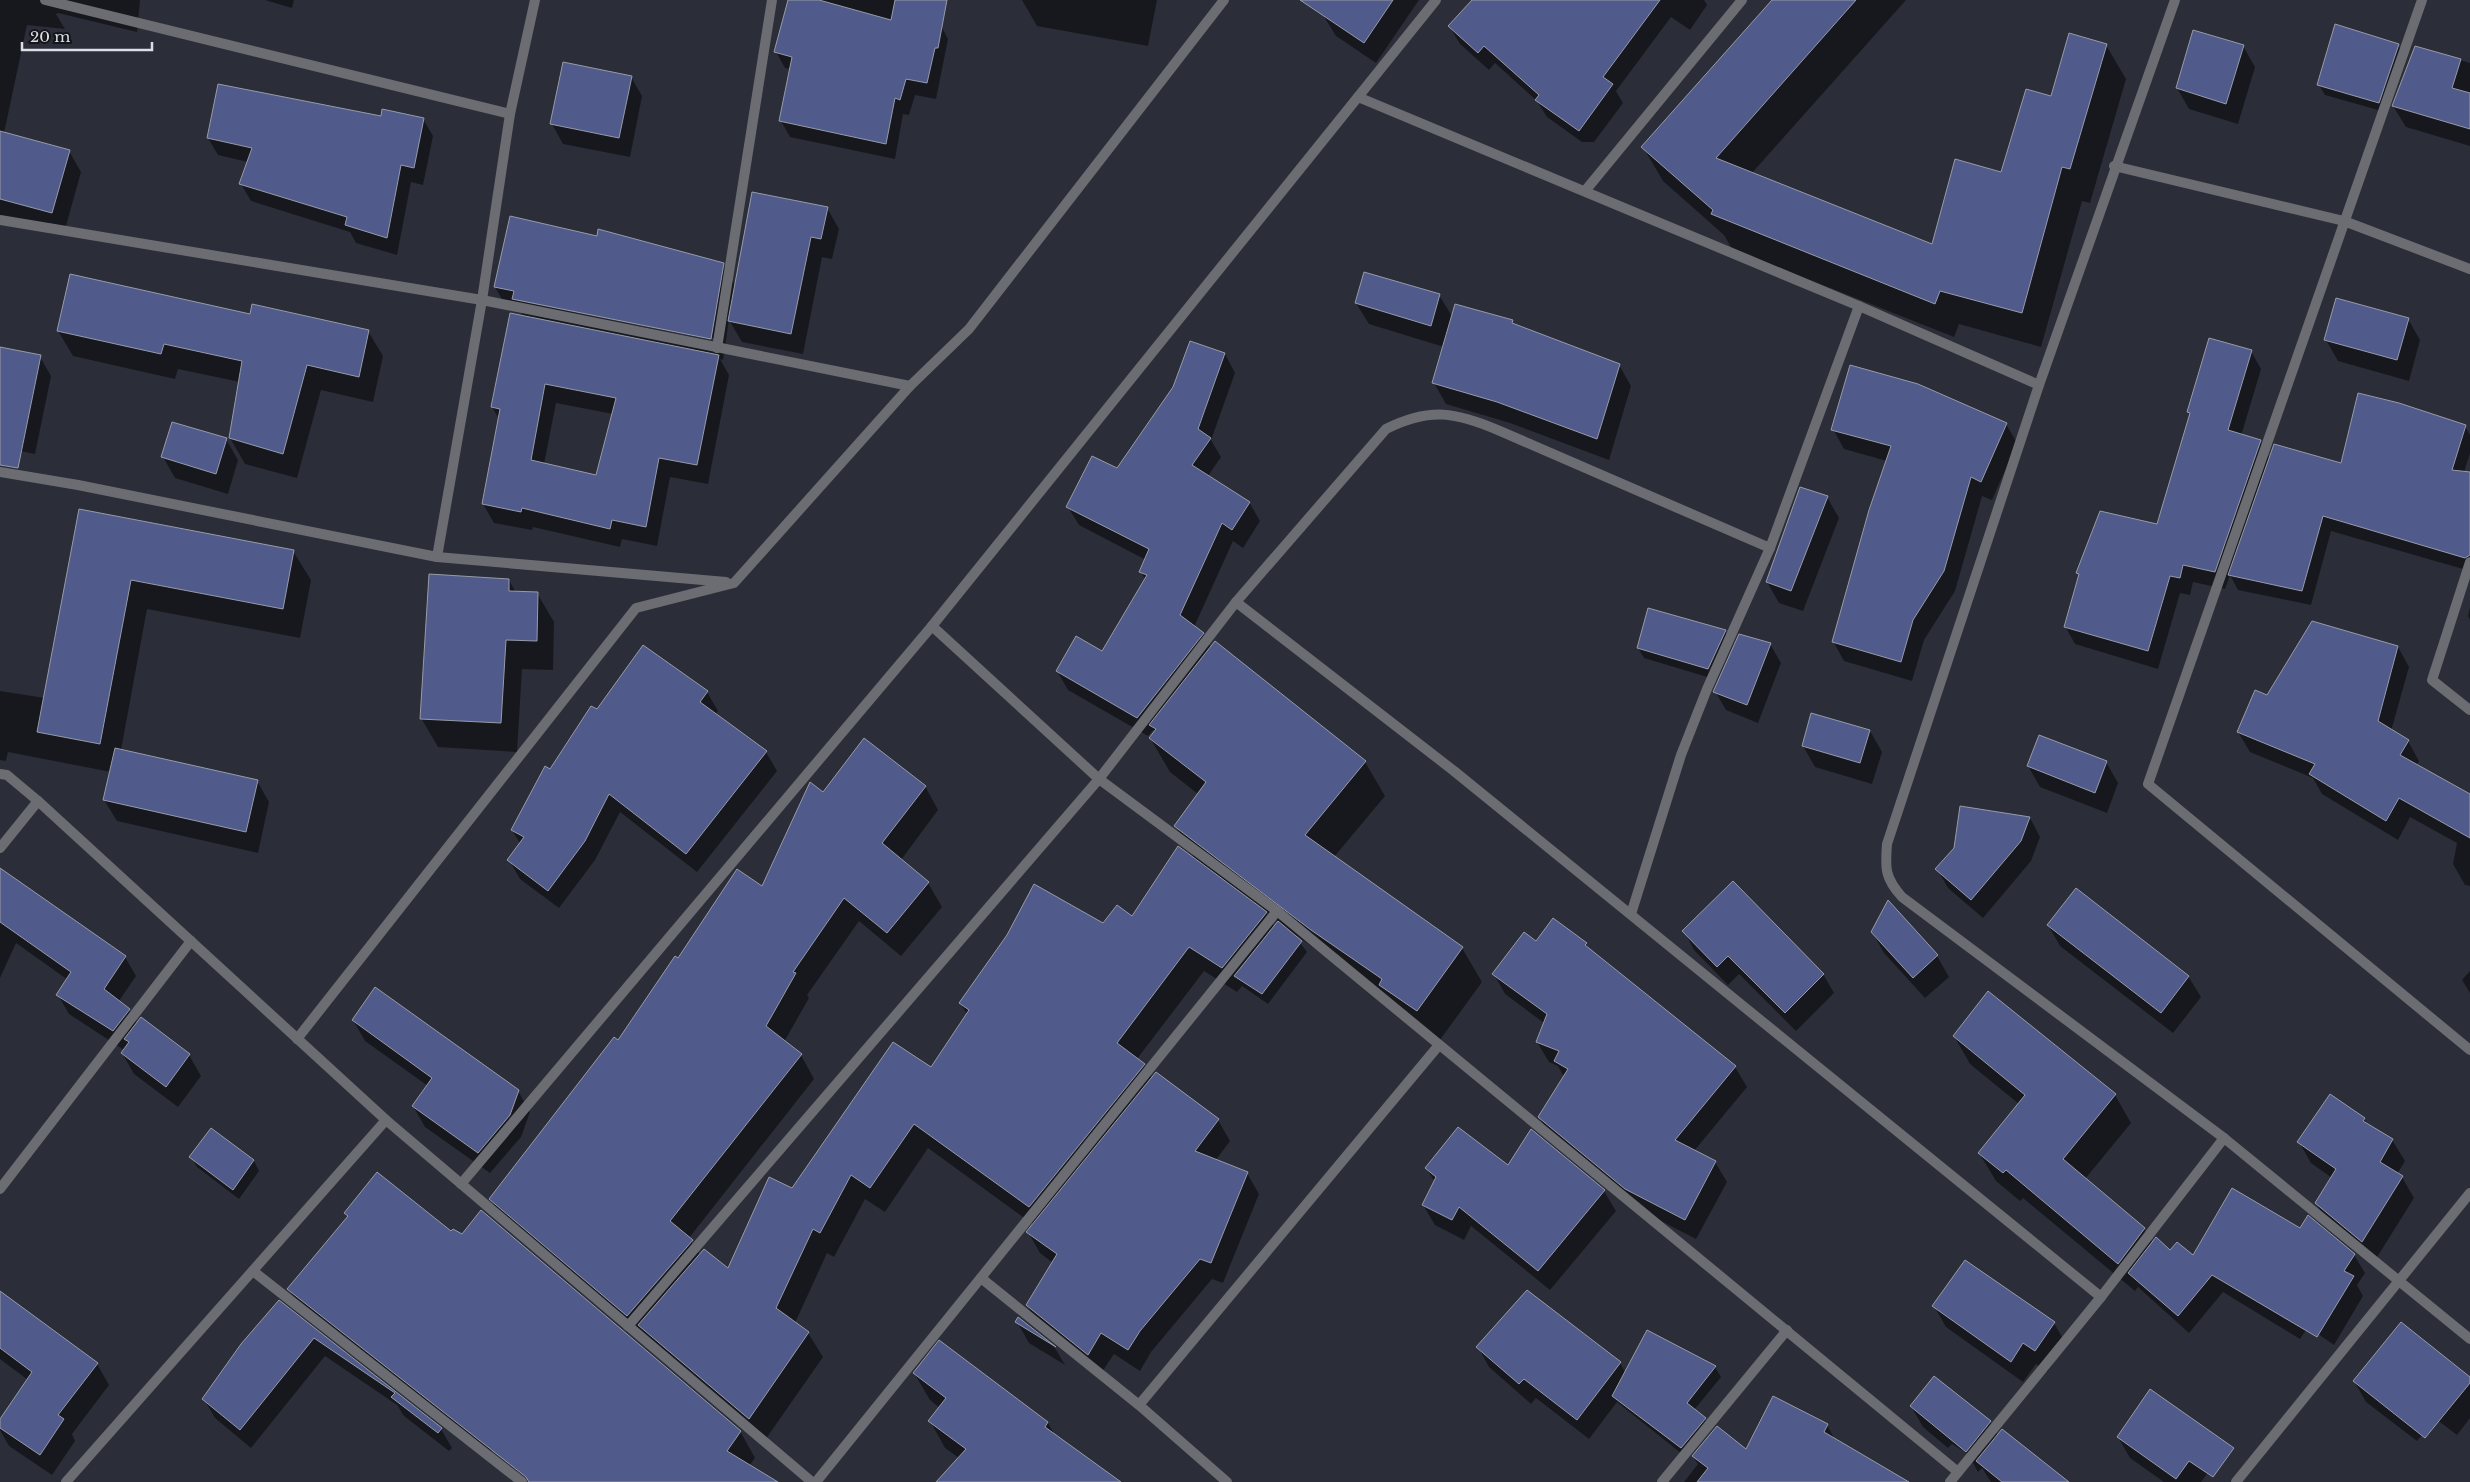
<svg xmlns="http://www.w3.org/2000/svg" width="2470" height="1482" font-family="'Libre Baskerville',serif">
  <style>
    .shadow { fill: #0007; fill-rule: evenodd }
    .building { fill: #505b8b; stroke: #979ba8; fill-rule: evenodd }
    .lines { fill: none; stroke-linecap: round; stroke-linejoin: round }
    .minor { stroke: #6c6d72; stroke-width: 10 }
  </style>
  <rect width="100%" height="100%" fill="#2b2e38"/>
  <g class="shadow">
    <path d="M0 0H140L137 32 58 13 56 14 65 29 27 25 4 133 69 151 81 172 64 233 0 216Z"/>
    <path d="M265 0H294L292 8Z"/>
    <path d="M790 0H945L939 22 948 39 936 99 915 95 909 115 903 114 895 159 790 137 781 121 791 69 785 68 776 52Z"/>
    <path d="M1022 0H1157L1148 46 1037 26Z"/>
    <path d="M1334 0H1419L1376 63 1336 36 1323 15Z"/>
    <path d="M1474 0H1704L1707 5 1690 30 1671 17 1616 91 1623 103 1594 142H1582L1547 117 1537 101 1495 63 1489 70 1460 44 1449 26Z"/>
    <path d="M1774 0H1906L1752 173 1933 246 2002 173 2052 98 2106 45 2126 79 2090 203 2082 201 2041 347 1959 324 1954 337 1732 249 1724 235 1663 181 1643 147Z"/>
    <path d="M2398 45 2404 56 2385 112 2325 95 2319 85Z"/>
    <path d="M2243 46 2255 67 2238 124 2189 109 2177 88Z"/>
    <path d="M2416 47 2470 63V146L2406 127 2393 106Z"/>
    <path d="M631 77 642 96 630 157 563 144 552 124Z"/>
    <path d="M423 119 433 136 423 185 411 182 397 255 356 243 350 232 251 201 241 184 248 162 218 155 208 138Z"/>
    <path d="M827 208 839 229 832 259 822 257 803 354 742 342 729 320 723 360 720 359 729 375 708 484 670 477 657 546 622 539 620 547 533 527 532 530 494 523 483 504 499 419 492 407 524 317 520 311 507 308 495 287 723 264 736 287ZM518 299 718 339 717 342 518 301ZM556 403 613 414 597 477 544 464Z"/>
    <path d="M1439 295 1453 318 1512 321 1515 326 1619 365 1631 386 1609 460 1510 423 1446 404 1434 383 1444 347 1369 324 1356 303Z"/>
    <path d="M251 316 368 331 383 356 373 402 321 390 297 478 245 464 230 438 240 382 178 369 175 379 73 356 58 331Z"/>
    <path d="M2408 319 2420 340 2409 381 2338 361 2326 340Z"/>
    <path d="M1191 342 1225 354 1235 373 1211 440 1221 457 1208 476 1249 502 1260 521 1243 548 1233 541 1194 627 1203 633 1211 648 1365 762 1385 796 1334 857 1462 948 1482 982 1437 1044 1393 1006 1296 935 1295 936 1307 952 1268 1004 1242 986 1237 992 1204 971 1137 1059 1144 1064 1152 1079 1218 1120 1230 1141 1215 1161 1247 1173 1259 1194 1223 1283 1212 1279 1151 1352 1140 1371 1114 1354 1100 1375 1039 1326 1027 1305 1053 1263 1040 1253 1028 1232 1034 1225 928 1148 885 1212 865 1199 834 1257 827 1253 795 1323 808 1333 823 1357 763 1443 505 1223 491 1199 618 1042 678 960 762 887 824 793 925 786 938 810 901 860 928 883 942 907 901 956 859 921 807 995 809 998 784 1042 801 1055 814 1079 689 1238 700 1255 728 1270 793 1190 931 1069 967 1014 960 1003 1104 925 1132 918 1196 861 1176 826 1198 794 1170 772 1150 738 1155 732 1153 730 1148 736 1068 690 1057 671 1103 653 1146 580 1140 571 1146 560 1079 525 1068 507 1117 470 1174 388ZM1266 912 1279 922 1274 927Z"/>
    <path d="M0 348 40 357 51 376 35 454 0 447Z"/>
    <path d="M2251 351 2261 369 2241 436 2260 441 2270 459 2342 464 2465 426 2470 435V453L2453 508 2470 512V571L2331 531 2311 605 2238 590 2230 575 2225 589 2193 582 2190 595 2180 593 2158 669 2075 644 2065 626 2080 576 2078 573 2158 525 2190 416 2188 412Z"/>
    <path d="M2006 424 2017 443 1992 500 1982 496 1955 591 1924 640 1912 681 1844 661 1833 641 1887 461 1844 449 1833 429Z"/>
    <path d="M226 439 238 460 228 494 175 478 163 457Z"/>
    <path d="M1827 497 1839 518 1803 611 1779 603 1767 582Z"/>
    <path d="M80 511 293 551 311 580 300 638 147 609 121 750 257 781 269 802 258 853 117 821 104 800 111 772 8 752 6 761 0 760V691L45 698Z"/>
    <path d="M509 580 516 593H537L554 622 553 670 522 669 517 752 438 747 421 718Z"/>
    <path d="M2470 607V620L2468 616Z"/>
    <path d="M1725 631 1731 641 1714 679 1644 658 1638 648Z"/>
    <path d="M1770 644 1781 663 1758 723 1726 710 1715 691Z"/>
    <path d="M2398 647 2409 667 2391 731 2408 741 2419 761 2416 766 2470 796V886L2465 885 2453 864 2457 843 2410 817 2398 840 2322 794 2313 778 2250 752 2238 732 2268 697Z"/>
    <path d="M707 692 718 711 715 715 766 752 777 771 697 872 620 812 595 860 559 908 520 879 509 860 521 845 512 830 550 770 597 711Z"/>
    <path d="M1812 714 1870 731 1882 752 1872 784 1815 767 1803 746Z"/>
    <path d="M2106 762 2118 783 2107 813 2040 787 2028 766Z"/>
    <path d="M2030 818 2040 837 2031 861 1983 918 1948 888 1937 869 1955 848Z"/>
    <path d="M0 869 125 957 136 976 119 1001 129 1010 137 1024 141 1019 189 1055 201 1076 178 1107 134 1074 122 1053 124 1050 69 1014 58 995 68 980 16 943 0 978Z"/>
    <path d="M2048 925 2188 976 2201 997 2173 1033 2060 946Z"/>
    <path d="M1684 931 1823 974 1834 993 1796 1031 1739 974 1728 985 1694 950Z"/>
    <path d="M1872 932 1937 956 1949 977 1925 998 1884 953Z"/>
    <path d="M1537 943 1586 944 1588 949 1735 1067 1747 1087 1694 1151 1715 1162 1727 1182 1696 1239 1638 1209 1551 1137 1539 1117 1564 1077 1558 1066 1549 1062 1537 1042 1544 1023 1505 994 1494 974Z"/>
    <path d="M2470 971V993L2462 980Z"/>
    <path d="M353 1020 518 1091 530 1112 521 1137 490 1173 425 1127 413 1106 428 1086 365 1041Z"/>
    <path d="M1954 1036 2115 1095 2131 1123 2085 1179 2144 1229 2153 1244 2170 1251 2193 1257 2300 1230 2354 1255 2365 1273 2357 1285 2363 1296 2334 1345 2308 1327 2300 1339 2223 1292 2189 1333 2138 1287 2135 1291 2023 1198 2020 1201 1996 1181 1979 1153 2019 1104 1970 1064Z"/>
    <path d="M2364 1119 2368 1125 2392 1140 2405 1161 2397 1174 2402 1177 2414 1198 2374 1262 2328 1224 2316 1203 2332 1178 2311 1163 2299 1142Z"/>
    <path d="M211 1129 254 1161 259 1171 239 1199 197 1167 191 1157Z"/>
    <path d="M1508 1167 1604 1191 1616 1211 1550 1290 1471 1226 1464 1240 1435 1225 1423 1205 1435 1182 1426 1168Z"/>
    <path d="M346 1213 451 1233 740 1431 755 1458 749 1466 769 1482H595L507 1429 486 1459 304 1316 289 1289 348 1217Z"/>
    <path d="M0 1292 97 1364 109 1385 72 1434 75 1441 52 1475 9 1446 0 1430V1421L28 1380 0 1359Z"/>
    <path d="M279 1302 441 1429 452 1448 449 1451 404 1416 397 1405 325 1356 251 1448 215 1418 204 1399Z"/>
    <path d="M1934 1306 2054 1323 2066 1344 2047 1372 2036 1364 2023 1382 1946 1327Z"/>
    <path d="M1019 1319 1055 1348 1065 1365 1029 1343 1017 1322Z"/>
    <path d="M1647 1332 1715 1367 1721 1377 1694 1410 1705 1419 1711 1429 1687 1458 1617 1402 1589 1439 1536 1398 1531 1404 1489 1367 1478 1347 1620 1363 1625 1372Z"/>
    <path d="M914 1373 1048 1423 1056 1437 1118 1482H938L959 1458 945 1448 930 1421 940 1408 930 1400Z"/>
    <path d="M2470 1379V1418L2457 1435 2436 1419 2417 1441 2366 1402 2354 1381Z"/>
    <path d="M1911 1406 1990 1422 1998 1436 2062 1482H1991L1982 1468 1978 1472 1968 1454 1952 1444 1948 1448 1923 1427Z"/>
    <path d="M1827 1425 1835 1440 1902 1482H1684L1698 1464 1693 1457 1747 1451Z"/>
    <path d="M2118 1437 2222 1453 2201 1482H2164L2130 1458Z"/>
  </g>
  <g class="building">
    <path d="M788 0H819L891 20 895 0H947L938 48H935L927 83 906 79 900 100 895 98 886 144 779 121 792 57 774 52Z"/>
    <path d="M1300 0H1393L1364 43Z"/>
    <path d="M1472 0H1660L1603 77 1613 84 1579 131 1535 100 1539 95 1484 46 1478 53 1448 26Z"/>
    <path d="M1772 0H1856L1716 158 1932 244 1955 159 2001 172 2026 89 2051 96 2069 33 2107 44 2070 169 2062 167 2022 313 1940 291 1935 304 1711 214 1713 210 1641 147Z"/>
    <path d="M2335 24 2399 44 2379 103 2317 85Z"/>
    <path d="M2193 30 2244 45 2226 104 2176 88Z"/>
    <path d="M2415 46 2461 59 2452 88 2470 93V129L2392 106Z"/>
    <path d="M563 62 632 76 619 138 550 124Z"/>
    <path d="M218 84 381 116 382 109 424 118 414 168 401 165 387 238 345 225 347 217 239 184 252 148 207 138Z"/>
    <path d="M0 131 70 150 52 213 0 199Z"/>
    <path d="M752 192 828 207 821 239 811 237 791 334 728 321Z"/>
    <path d="M510 216 597 236 598 229 724 263 711 339 512 299 514 291 494 287Z"/>
    <path d="M1364 272 1440 294 1431 326 1355 303Z"/>
    <path d="M70 274 250 314 252 304 369 330 359 377 307 365 283 454 229 438 242 361 164 344 161 354 57 331Z"/>
    <path d="M2336 298 2409 318 2397 360 2324 340Z"/>
    <path d="M1455 304 1513 320 1512 323 1620 364 1597 439 1497 402 1432 383Z"/>
    <path d="M510 313 719 355 697 465 659 458 646 527 612 520 610 529 522 508 521 512 482 504 500 409 491 407ZM545 384 616 398 596 475 531 460Z"/>
    <path d="M2209 338 2252 350 2228 430 2261 440 2215 572 2183 565 2180 578 2170 576 2148 651 2064 627 2079 574 2076 573 2100 511 2157 524 2190 413 2187 412Z"/>
    <path d="M1190 341 1225 353 1198 429 1211 438 1192 465 1250 502 1232 530 1222 523 1180 615 1204 633 1137 718 1056 671 1076 636 1102 651 1147 575 1139 572 1149 549 1066 507 1092 456 1117 468 1173 387Z"/>
    <path d="M0 347 41 355 18 468 0 465Z"/>
    <path d="M1850 365 1918 384 2007 423 1981 482 1971 477 1944 571 1913 620 1901 662 1832 642 1869 510 1891 446 1831 430Z"/>
    <path d="M2358 393 2399 403 2466 425 2452 470 2470 472V555L2465 558 2323 516 2302 591 2228 575 2274 444 2341 463Z"/>
    <path d="M172 422 227 438 216 474 161 457Z"/>
    <path d="M1800 487 1828 496 1791 591 1766 582Z"/>
    <path d="M79 509 294 550 283 609 131 580 100 744 37 732Z"/>
    <path d="M429 574 509 579V591L538 592 537 641 506 640 501 723 420 719Z"/>
    <path d="M1648 608 1726 630 1708 669 1637 648Z"/>
    <path d="M2312 621 2398 646 2378 721 2409 740 2400 755 2470 794V838L2399 798 2386 821 2309 774 2315 764 2237 732 2255 690 2267 695Z"/>
    <path d="M1739 634 1771 643 1747 705 1713 692Z"/>
    <path d="M1215 641 1366 761 1305 835 1463 947 1417 1011 1379 985 1382 979 1311 930 1174 826 1206 782 1149 738 1156 729 1149 725Z"/>
    <path d="M643 645 708 691 700 702 767 751 686 854 609 794 585 841 548 891 507 860 524 837 511 830 545 766 550 769 591 706 597 709Z"/>
    <path d="M1811 713 1870 730 1860 763 1802 746Z"/>
    <path d="M2039 735 2107 761 2095 793 2027 766Z"/>
    <path d="M864 738 926 786 882 843 929 882 887 933 844 898 793 972 796 973 766 1026 802 1054 670 1221 693 1240 627 1316 489 1199 614 1037 618 1040 675 956 678 958 737 869 762 886 810 782 823 792Z"/>
    <path d="M115 748 258 780 246 832 103 800Z"/>
    <path d="M1960 806 2030 817 2021 841 1971 900 1935 869 1954 848Z"/>
    <path d="M1178 846 1267 912 1222 968 1189 947 1117 1043 1145 1064 1029 1207 914 1124 870 1188 851 1175 820 1233 813 1229 776 1308 809 1332 749 1419 638 1325 704 1249 728 1268 769 1177 792 1188 893 1042 931 1067 969 1010 959 1003 1007 935 1034 884 1103 923 1117 905 1132 916Z"/>
    <path d="M0 868 126 956 104 989 130 1009 113 1031 56 995 71 972 0 922Z"/>
    <path d="M1733 881 1824 974 1785 1013 1728 956 1717 967 1682 931Z"/>
    <path d="M2076 888 2189 976 2161 1013 2047 925Z"/>
    <path d="M1888 900 1938 955 1913 978 1871 932Z"/>
    <path d="M1553 918 1587 943 1585 945 1736 1066 1675 1140 1716 1161 1685 1220 1625 1189 1538 1117 1568 1069 1554 1061 1559 1051 1536 1042 1547 1014 1492 974 1524 932 1536 941Z"/>
    <path d="M1278 921 1302 941 1262 994 1234 976Z"/>
    <path d="M375 987 519 1090 510 1115 478 1153 412 1106 432 1078 352 1020Z"/>
    <path d="M1988 991 2116 1094 2063 1159 2145 1228 2118 1264 2006 1170 2003 1173 1978 1153 2025 1095 1953 1036Z"/>
    <path d="M141 1017 190 1054 166 1087 121 1053 129 1042 124 1039Z"/>
    <path d="M1156 1072 1219 1119 1195 1151 1248 1172 1211 1263 1200 1259 1140 1331 1128 1350 1101 1333 1088 1355 1026 1305 1057 1254 1026 1232Z"/>
    <path d="M2330 1094 2365 1118 2363 1121 2393 1139 2380 1162 2403 1176 2362 1242 2315 1203 2336 1169 2297 1142Z"/>
    <path d="M1458 1127 1508 1165 1531 1129 1605 1190 1538 1271 1459 1207 1452 1220 1422 1205 1436 1177 1425 1168Z"/>
    <path d="M211 1128 254 1160 233 1190 189 1157Z"/>
    <path d="M377 1172 451 1231 453 1229 462 1234 481 1210 741 1431 727 1451 778 1482H529L526 1477 287 1289 348 1216 344 1213Z"/>
    <path d="M2232 1188 2300 1228 2308 1215 2355 1254 2344 1271 2354 1276 2317 1337 2212 1275 2178 1316 2128 1273 2156 1237 2170 1250 2177 1242 2193 1255Z"/>
    <path d="M1965 1260 2055 1322 2035 1351 2023 1343 2011 1362 1932 1306Z"/>
    <path d="M1527 1290 1621 1362 1577 1420 1524 1379 1519 1384 1476 1347Z"/>
    <path d="M0 1291 98 1363 58 1415 64 1419 40 1455 0 1428V1419L32 1372 0 1348Z"/>
    <path d="M279 1300 442 1428 438 1433 391 1397 395 1393 314 1338 240 1430 202 1399 241 1344Z"/>
    <path d="M1018 1317 1056 1347 1015 1322Z"/>
    <path d="M2401 1322 2470 1377V1383L2425 1438 2353 1381Z"/>
    <path d="M1647 1330 1716 1366 1687 1403 1706 1418 1681 1448 1612 1396Z"/>
    <path d="M939 1340 1048 1422 1045 1427 1121 1482H936L966 1449 928 1421 946 1398 913 1373Z"/>
    <path d="M1934 1376 1991 1421 1966 1452 1910 1406Z"/>
    <path d="M2150 1389 2234 1448 2213 1477 2189 1461 2176 1479 2117 1437Z"/>
    <path d="M1773 1396 1828 1424 1824 1432 1909 1482H1697L1708 1468 1692 1456 1717 1426 1746 1449Z"/>
    <path d="M2002 1429 2069 1482H2002L1976 1461Z"/>
  </g>
  <g class="lines">
    <g class="minor">
      <path d="M45 0 510 114"/>
      <path d="M2175 0 2039 385 1887 844C1885 869 1885 878 1902 897L2224 1138 2470 1339"/>
      <path d="M2422 0 2148 784 2470 1050"/>
      <path d="M1358 97 1859 306 2039 385"/>
      <path d="M2114 166 2344 221 2470 269"/>
      <path d="M1585 191 1742 0"/>
      <path d="M0 220 482 300 910 386"/>
      <path d="M717 348 772 0"/>
      <path d="M0 472 78 485 437 557 726 582"/>
      <path d="M437 557 482 300 510 114 535 0"/>
      <path d="M2470 562 2432 680 2470 710"/>
      <path d="M1236 602 1454 771 2101 1297"/>
      <path d="M932 626 1099 779 1277 911 1958 1472"/>
      <path d="M0 774 7 775 38 801 386 1120 812 1482"/>
      <path d="M0 848 38 801"/>
      <path d="M1631 914 1681 755 1707 689 1770 548 1859 306"/>
      <path d="M297 1039 636 608 734 583 910 386 969 329 1224 0"/>
      <path d="M461 1184 932 626 1436 0"/>
      <path d="M0 1189 191 941"/>
      <path d="M253 1271 522 1482"/>
      <path d="M981 1278 1139 1405 1227 1482"/>
      <path d="M628 1326 1099 779 1236 602 1386 429C1430 407 1456 412 1500 431L1770 548"/>
      <path d="M1139 1405 1439 1045"/>
      <path d="M66 1482 386 1120"/>
      <path d="M816 1482 1277 911"/>
      <path d="M1662 1482 1787 1330"/>
      <path d="M1950 1482 2101 1297 2224 1138"/>
      <path d="M2236 1482 2470 1193"/>
    </g>
  </g>
  <path d="M22 42v8h130v-8" fill="none" stroke="#dcdee5" stroke-width="2.5"/>
  <text x="30" y="42" font-size="15" fill="#dcdee5" stroke="#15161b" stroke-width="4" paint-order="stroke">20 m</text>
</svg>
